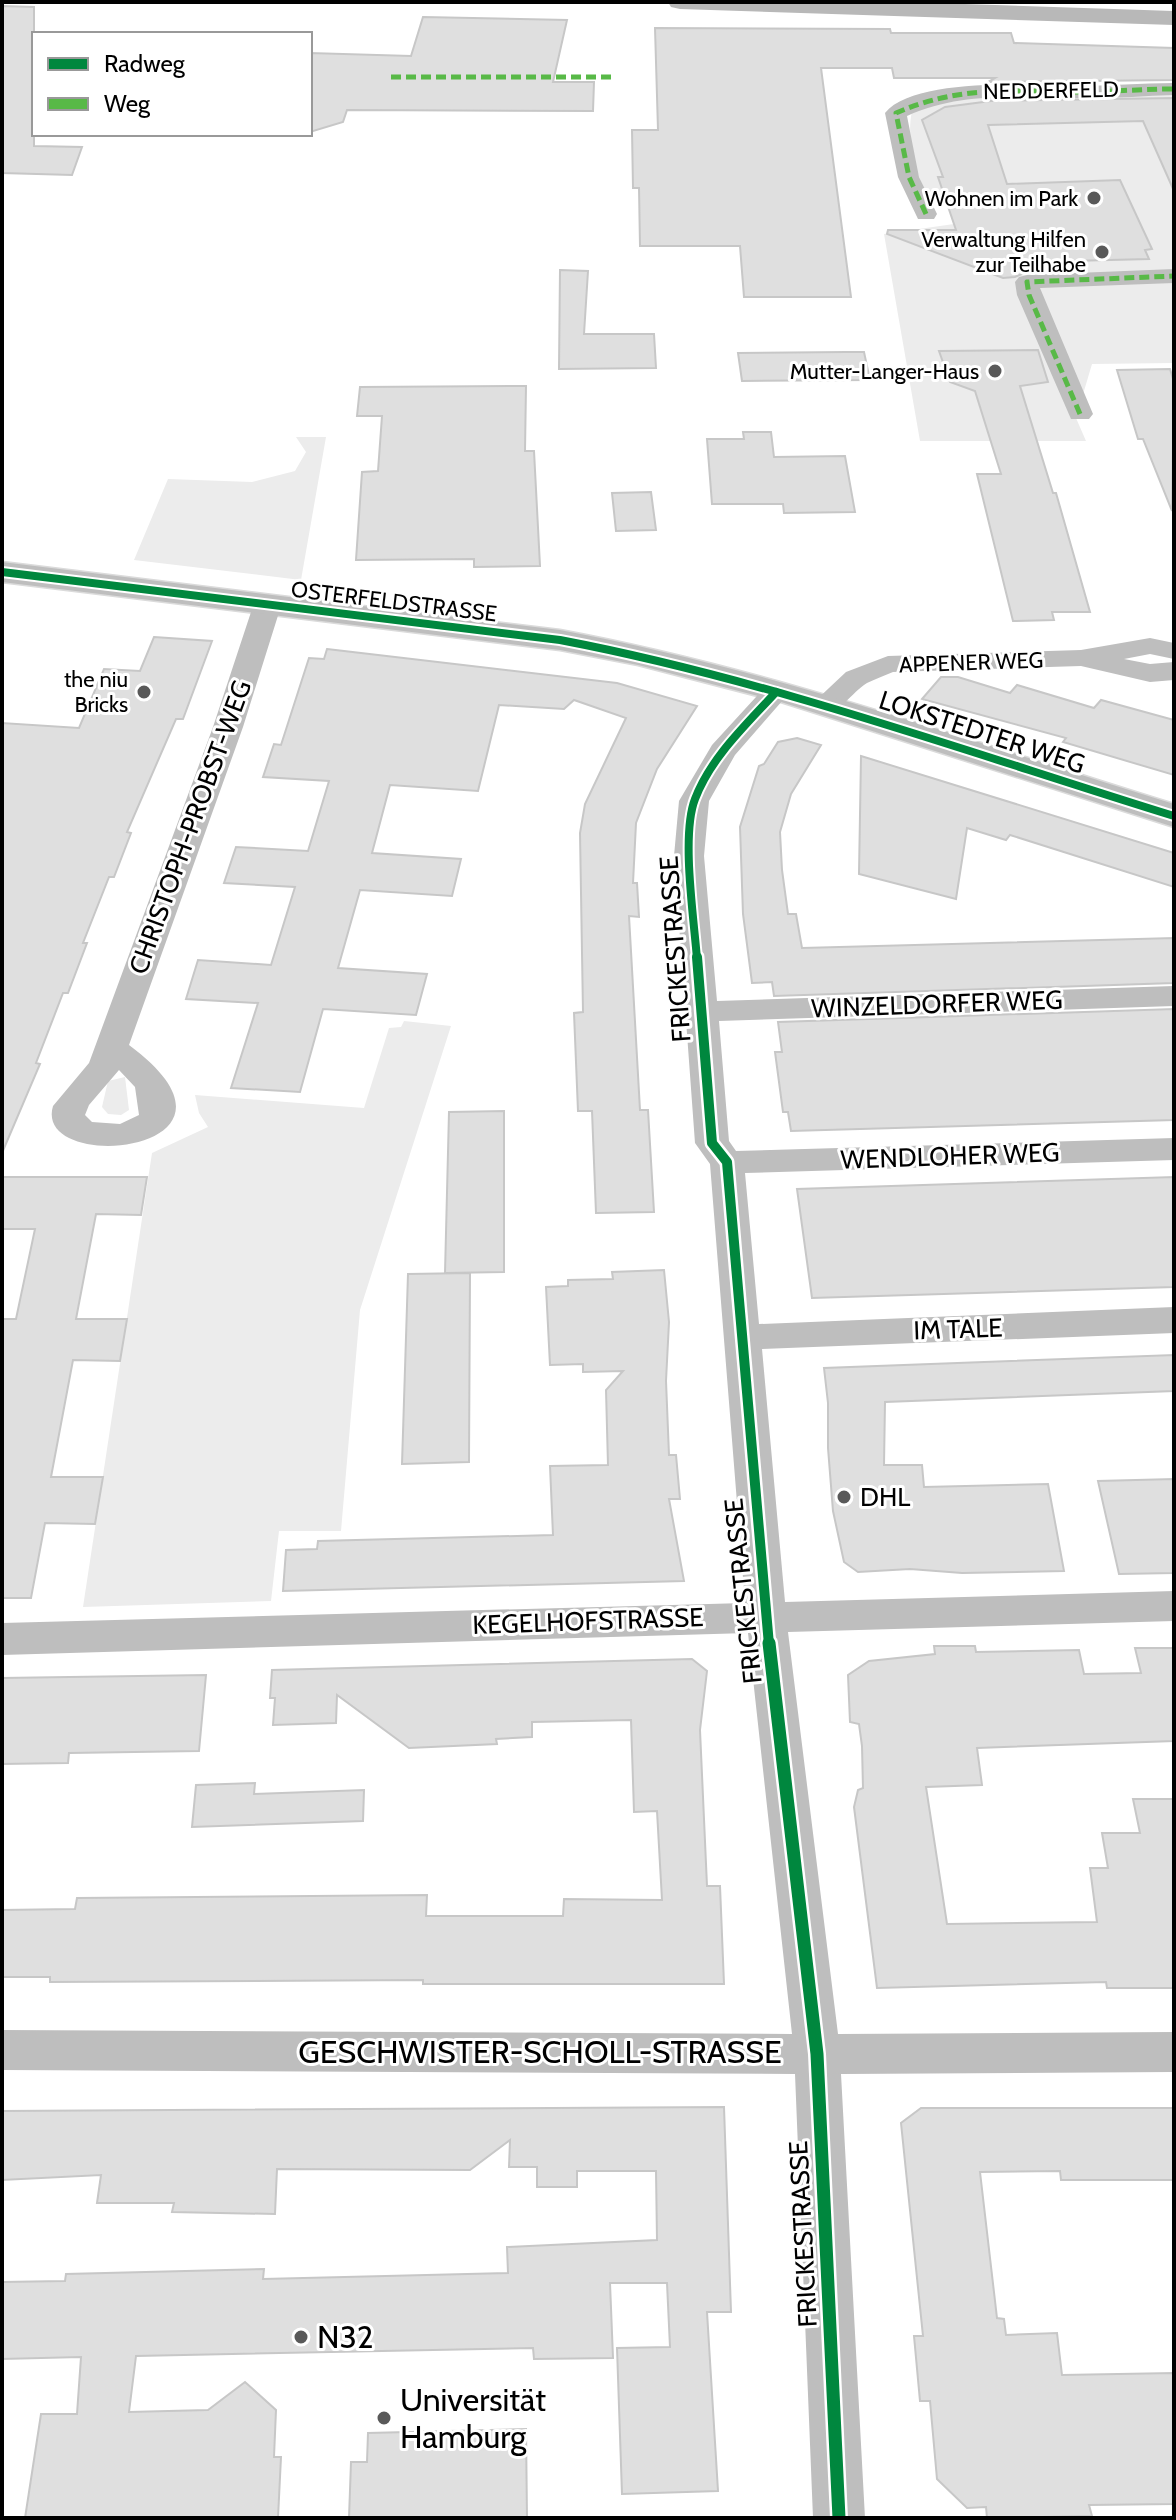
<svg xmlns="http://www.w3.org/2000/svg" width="1176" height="2520" font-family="Cabin,sans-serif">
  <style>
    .green { fill: #ececec }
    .building { fill: #dfdfdf; stroke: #c7c7c7; stroke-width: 2 }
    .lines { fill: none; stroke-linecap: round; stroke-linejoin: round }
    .primary-casing { stroke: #dbdbdb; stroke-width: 3 }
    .minor { fill: #bebebe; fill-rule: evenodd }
    .secondary { fill: #b8b8b8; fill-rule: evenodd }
    .primary { fill: #bebebe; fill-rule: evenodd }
    .quiet { stroke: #58b947; stroke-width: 5; stroke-dasharray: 10 5; stroke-linecap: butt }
    .cycleway-far2-casing { stroke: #fff; stroke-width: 12 }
    .cycleway-far1-casing { stroke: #fff; stroke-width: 15 }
    .cycleway-casing { stroke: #fff; stroke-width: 18 }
    .cycleway-far2 { stroke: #00873e; stroke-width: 8 }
    .cycleway-far1 { stroke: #00873e; stroke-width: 10 }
    .cycleway { stroke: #00873e; stroke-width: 13 }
    .poi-dot { fill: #595959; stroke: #fff; stroke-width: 3 }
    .labels { text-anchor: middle; stroke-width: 6; stroke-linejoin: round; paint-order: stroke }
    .far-street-label { font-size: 22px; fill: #000; stroke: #fff }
    .far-poi-label { font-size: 22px; fill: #000; stroke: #fff; text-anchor: end }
    .street-label { font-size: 26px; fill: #000; stroke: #fff }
    .poi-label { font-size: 26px; fill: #000; stroke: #fff; text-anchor: start }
    .near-street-label { font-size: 32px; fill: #000; stroke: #fff }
    .near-poi-label { font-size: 32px; fill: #000; stroke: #fff; text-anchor: start }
  </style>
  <rect width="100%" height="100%" fill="#fff"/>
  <g class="green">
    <path d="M1004 91 1174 93V363L1092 364 1076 418 1086 441H920L884 234 961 223 957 207 928 197C915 172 906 139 912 111L934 101Z"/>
    <path d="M296 437H326L301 580 134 560 168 479 252 482 295 471 306 452Z"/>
    <path d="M404 1021 451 1026 360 1310 341 1531H279L271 1601 83 1607 152 1153 208 1127 199 1113 195 1095 364 1108 389 1028 401 1027Z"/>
    <path d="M125 1077 129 1110 121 1115 108 1114 102 1107 108 1081Z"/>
  </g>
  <g class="building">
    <path d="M2 6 34 7V146L82 147 72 175 2 173Z"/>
    <path d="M423 17 567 20 553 82H594L593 111 347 110 343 122 310 132V53L411 56Z"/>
    <path d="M655 28 890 29 891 33H1011L1014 43 1174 48V80L988 82 995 78H894L892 68H821L851 297H744L740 246H640L639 188H633L632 130H658Z"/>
    <path d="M1174 98V191L1143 121 988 125 1007 184 1120 180 1152 249 1145 250 1149 259 1070 261 1073 268 1026 272 1015 277 1003 278 887 234 888 230H956L938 177H943L922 120 945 107 991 101Z"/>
    <path d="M560 270 588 271 584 334H654L656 368 559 369Z"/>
    <path d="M1038 350 1048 382 1020 386 1053 493H1056L1090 612H1052L1054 620 1013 621 977 474H1001L975 391 950 382 939 351Z"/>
    <path d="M846 352H864L870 380 742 381 738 353Z"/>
    <path d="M1170 369 1174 382 1172 511 1143 439H1138L1117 370Z"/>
    <path d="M526 386 525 451H534L540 566 474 567V559L356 560 362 472 378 471 382 416H357L360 387Z"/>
    <path d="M743 432H771L774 457 845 456 855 512 784 513 783 504H712L707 439H744Z"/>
    <path d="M651 492 656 530 616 531 612 493Z"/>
    <path d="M154 637 212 641 183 719H176L127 832 131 833 114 877H109L83 943H87L68 993H63L36 1063 40 1064 2 1153V723L79 728 104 669 140 671Z"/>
    <path d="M327 649 617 683 697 706 657 769 636 823 633 883H637L639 917 629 916 640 1110H648L654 1212 596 1213 592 1111H578L574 1013 583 1012 580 833 585 804 626 718 574 700 564 709 499 705 478 791 390 785 372 853 461 859 452 896 360 890 338 968 427 974 416 1015 323 1009 300 1092 231 1088 258 1003 186 999 198 960 271 965 295 887 224 883 236 847 308 851 329 781 263 777 274 744 281 745 309 658 324 659Z"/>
    <path d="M941 677H958L1010 693 1017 685 1094 708 1101 700 1174 720V775L1063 742 1066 738 922 699Z"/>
    <path d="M797 738 821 745 791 794 780 832 782 870 788 914H796L802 948 1174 938V983L774 996 772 982 752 983 743 914 740 827 759 766 764 764 778 742Z"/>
    <path d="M861 756 1174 853V887L1010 835 1006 840 967 828 956 899 859 874Z"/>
    <path d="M1174 1009V1120L791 1131 788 1112H783L775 1052H782L778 1022Z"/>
    <path d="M504 1111V1272L445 1273 449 1112Z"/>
    <path d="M2 1177H147L141 1215 96 1214 76 1319H127L120 1361 73 1360 51 1477H103L95 1524 45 1523 31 1598H2V1319H16L35 1229H2Z"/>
    <path d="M1174 1177V1287L812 1298 797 1189Z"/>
    <path d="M664 1270 669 1322 666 1381 669 1455H676L680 1499H669L684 1581 283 1591 286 1550 317 1549 318 1541 553 1535 550 1466 608 1465 606 1390 623 1371 583 1372V1364L550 1365 546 1287 568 1286V1280L613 1279 612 1272Z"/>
    <path d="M470 1273 469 1462 402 1464 408 1274Z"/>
    <path d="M1174 1355V1391L885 1402 884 1465H922L924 1487 1048 1484 1064 1571 962 1573 910 1569 858 1572 844 1562 833 1511 828 1448V1403L824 1368Z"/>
    <path d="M1174 1479V1573L1119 1574 1098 1481Z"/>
    <path d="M934 1646H975L976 1652 1079 1650 1084 1674 1141 1673 1135 1648H1174V1741L977 1748 982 1785 926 1787 947 1924 1097 1922 1090 1868H1108L1102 1833H1140L1133 1799H1174V1988H1107L1106 1982 877 1988 854 1807 858 1790 863 1788 862 1746 859 1724 850 1722 848 1675 869 1661 935 1654Z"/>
    <path d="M692 1659 707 1671 700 1730 707 1886H720L724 1984H423V1980L50 1982V1977H2V1910L75 1909 77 1898 427 1895 426 1916H563L564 1899 662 1900 657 1811 634 1812 631 1720 532 1722V1737L496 1739 497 1744 409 1748 337 1695 336 1723 273 1725 275 1698H270L272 1670Z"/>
    <path d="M206 1675 199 1751 69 1753 68 1763 2 1764V1678Z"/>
    <path d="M255 1783 254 1794 364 1790 363 1821 192 1827 196 1785Z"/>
    <path d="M724 2107 731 2312H707L718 2491 622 2494 617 2348 670 2347 667 2283H610L613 2358 534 2359 533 2348 136 2356 129 2412 208 2410 245 2382 276 2410 274 2457H281L278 2518H25L41 2414H77L81 2357 2 2359V2282L65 2281 66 2274 264 2269 263 2279 508 2273 507 2247 657 2240 656 2171H577V2187H537V2167H509L510 2140 470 2170 277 2169 275 2214 172 2212 174 2203H97L101 2175 2 2180V2111Z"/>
    <path d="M921 2108H1174V2180H1061L1060 2171 980 2172 997 2318 1004 2319 1006 2335 1057 2333 1062 2375 1174 2373V2504L1089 2505 1092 2516 987 2518 986 2507 967 2508 937 2479 930 2401H920L914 2336H923L901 2123Z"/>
    <path d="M526 2429 527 2518H349L351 2462H367L368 2433Z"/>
  </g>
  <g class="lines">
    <g class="primary-casing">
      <path id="primary" d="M2 562 560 630C770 669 970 741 1174 804V827L781 702 638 665 560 650 2 582Z"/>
    </g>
    <g class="minor">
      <path d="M1174 83V95C1141 96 1109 99 1076 98 1017 98 963 91 907 116L919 177 937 214 934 219H918L898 177 885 113C914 77 1033 85 1076 86 1109 86 1141 83 1174 83Z"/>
      <path d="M1174 269V283L1040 288 1093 414 1089 419H1071L1017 295 1015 282 1019 277 1027 275Z"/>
      <path d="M267 598 277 600 281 606 243 727 129 1045C275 1153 32 1176 53 1106L89 1063 213 727 253 606 257 600ZM119 1070 135 1087 139 1115 120 1124 92 1122 85 1115 89 1105Z"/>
      <path d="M1150 638 1174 643V659L1150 654 1124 659 1150 664 1174 662V680L1150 682 1081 666 893 672C884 676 875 679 867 683 848 695 841 716 816 710L812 704 846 672 888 656 1081 650Z"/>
      <path d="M776 683 786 686 790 692 735 755 709 801 704 856 717 1001 1174 986V1006L719 1021 729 1141 736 1151 1174 1138V1160L745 1173 759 1324 1174 1307V1333L762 1349 785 1602 1174 1591V1621L788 1632 838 2034 1174 2032V2072L841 2074 865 2518H813L795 2074 2 2070V2030L792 2034 748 1633 2 1655V1623L745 1603 710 1164 695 1143 674 856 679 801 712 745 766 686Z"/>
    </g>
    <path class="secondary" d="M668 2H904L1174 11V25L680 9 671 7Z"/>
    <use href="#primary" class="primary"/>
    <g class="quiet">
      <path d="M391 77H616"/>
      <path d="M926 214 909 177 896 113C958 86 1008 91 1074 92 1107 92 1141 89 1174 89"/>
      <path d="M1080 414 1029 295 1027 282 1174 276"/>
    </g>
    <g class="cycleway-far2-casing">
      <g id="cycleway-far2">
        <path d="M2 572 560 640C770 680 970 753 1174 816"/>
        <path d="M697 959C694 919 681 835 695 799 711 757 746 725 776 692"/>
      </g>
    </g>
    <g class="cycleway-far1-casing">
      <path id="cycleway-far1" d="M697 957 712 1143 727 1162 769 1645"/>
    </g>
    <g class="cycleway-casing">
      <path id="cycleway" d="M769 1643 817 2054 839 2518"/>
    </g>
    <use href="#cycleway-far2" class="cycleway-far2"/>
    <use href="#cycleway-far1" class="cycleway-far1"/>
    <use href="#cycleway" class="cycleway"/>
  </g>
  <g class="poi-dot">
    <circle cx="1094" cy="198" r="8"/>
    <circle cx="1102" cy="252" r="8"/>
    <circle cx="995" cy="371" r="8"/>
    <circle cx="144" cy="692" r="8"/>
    <circle cx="844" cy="1497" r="8"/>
    <circle cx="301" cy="2337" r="8"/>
    <circle cx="384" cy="2418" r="8"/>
  </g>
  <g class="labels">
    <g class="far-street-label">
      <text transform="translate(1051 90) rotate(-1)" y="8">NEDDERFELD</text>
      <text transform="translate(394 601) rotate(7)" y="8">OSTERFELDSTRASSE</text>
      <text transform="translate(971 662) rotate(-2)" y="8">APPENER WEG</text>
    </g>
    <g class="far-poi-label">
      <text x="1078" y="206">Wohnen im Park</text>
      <text x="1086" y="247">Verwaltung Hilfen<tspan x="1086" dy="25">zur Teilhabe</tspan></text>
      <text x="979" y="379">Mutter-Langer-Haus</text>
      <text x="128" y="687">the niu<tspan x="128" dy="25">Bricks</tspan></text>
    </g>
    <g class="street-label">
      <text transform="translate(982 732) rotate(18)" y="9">LOKSTEDTER WEG</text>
      <text transform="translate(190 827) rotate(-70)" y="9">CHRISTOPH-PROBST-WEG</text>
      <text transform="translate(675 949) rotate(-94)" y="9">FRICKESTRASSE</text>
      <text transform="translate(937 1004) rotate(-2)" y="9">WINZELDORFER WEG</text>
      <text transform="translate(950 1156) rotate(-2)" y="9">WENDLOHER WEG</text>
      <text transform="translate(958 1329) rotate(-2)" y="9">IM TALE</text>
      <text transform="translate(743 1591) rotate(-96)" y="9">FRICKESTRASSE</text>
      <text transform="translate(588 1621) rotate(-2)" y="9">KEGELHOFSTRASSE</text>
      <text transform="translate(803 2234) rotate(-93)" y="9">FRICKESTRASSE</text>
    </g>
    <g class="poi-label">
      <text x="860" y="1506">DHL</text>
    </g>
    <g class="near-street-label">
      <text x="540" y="2063">GESCHWISTER-SCHOLL-STRASSE</text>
    </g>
    <g class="near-poi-label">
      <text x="317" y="2348">N32</text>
      <text x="400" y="2411">Universität<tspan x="400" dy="37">Hamburg</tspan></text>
    </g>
  </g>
  <rect width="1176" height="2520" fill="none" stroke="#000000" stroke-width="8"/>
  <rect x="32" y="32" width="280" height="104" fill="#ffffff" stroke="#999999" stroke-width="2"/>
  <rect x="48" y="58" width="40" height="12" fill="#00873e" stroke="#999999" stroke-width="2"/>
  <text x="104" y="72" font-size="24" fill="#000000">Radweg</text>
  <rect x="48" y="98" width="40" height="12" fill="#58b947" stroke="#999999" stroke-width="2"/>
  <text x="104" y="112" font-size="24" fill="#000000">Weg</text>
</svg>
